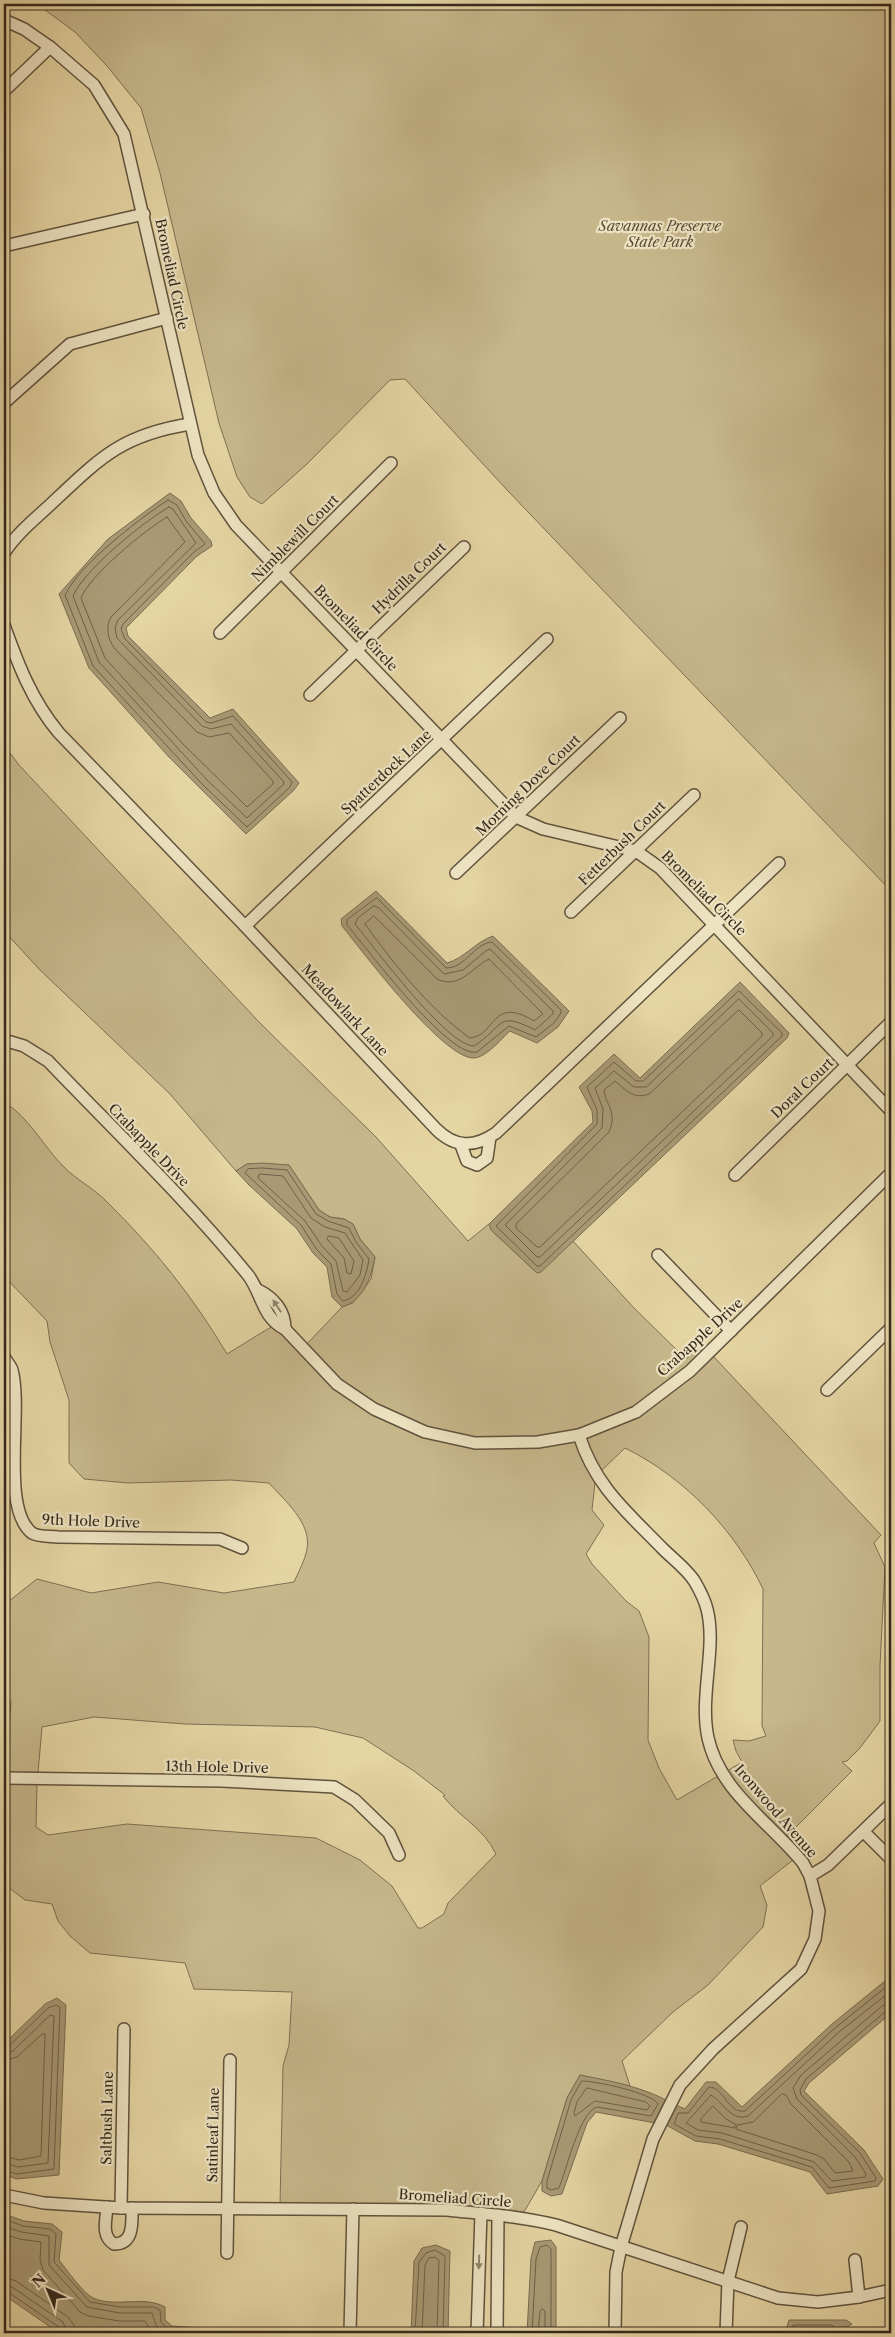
<svg xmlns="http://www.w3.org/2000/svg" width="895" height="2337" font-family="'Libre Caslon Text',serif">
  <style>
    .green { fill: #c7b88c; stroke: #7e7054 }
    .water { fill: #a99a75; stroke: #7a6c51 }
    .lines { fill: none; stroke-linecap: round; stroke-linejoin: round }
    .shore { stroke: #6e6148; stroke-width: 1 }
    .minor-casing { stroke: #60533e; stroke-width: 14 }
    .minor { stroke: #eee4c3; stroke-width: 11 }
    .oneway { fill: #918670 }
    .labels { text-anchor: middle; stroke-width: 4.5; stroke-linejoin: round; paint-order: stroke }
    .park-label { font-size: 14px; font-style: italic; fill: #594c38; stroke: #eee4c3 }
    .street-label { font-size: 14px; fill: #34281c; stroke: #eee4c3 }
  </style>
  <rect width="100%" height="100%" fill="#e5d5a3"/>
  <filter id="stains"><feTurbulence type="fractalNoise" baseFrequency=".004" numOctaves="4"/><feColorMatrix values="0 0 0 0 .2 0 0 0 0 .09 0 0 0 0 .02 0 0 0 .5 -.17"/></filter>
  <radialGradient id="worn" r=".72"><stop offset=".6" stop-color="#630" stop-opacity="0"/><stop offset="1" stop-color="#630" stop-opacity=".3"/></radialGradient>
  <g class="green">
    <path d="M37 4H891V891L507 490 405 379 390 380 307 464 262 504 250 497 237 477 219 423 160 173 141 108 107 66 75 32Z"/>
    <path d="M4 745 19 765 259 1022 376 1137 468 1241 489 1224 491 1230 537 1273 573 1241 634 1308 686 1359 703 1345 705 1348C687 1366 654 1396 632 1408 589 1431 523 1443 474 1438 428 1433 376 1410 340 1380 328 1370 317 1357 305 1346L342 1307 353 1303 371 1279 375 1257 360 1239 353 1224 344 1219 330 1217 319 1210 289 1165 247 1164 236 1171 170 1094 40 970 4 931Z"/>
    <path d="M4 1102C29 1117 43 1146 63 1166 76 1180 94 1188 107 1202 154 1248 194 1298 227 1354L271 1327 282 1334 333 1388 424 1437 575 1441 582 1460 595 1483 592 1510 604 1525 586 1554 592 1564 626 1601 639 1611 649 1637 648 1740 659 1768 677 1800 718 1776 793 1860 760 1886 767 1905 763 1927 708 1985 673 2012 622 2061 630 2086 580 2075 567 2098 542 2181 524 2212 446 2204H280L283 2066 289 2045 292 1992 194 1989 185 1963 90 1953 70 1936 58 1921 52 1904 25 1900 4 1884 5 1784H37L36 1827 48 1835 127 1824 316 1838 360 1860 392 1886 418 1928H422L444 1914 448 1903 496 1854C483 1827 460 1818 443 1796L445 1795 414 1771 363 1738 315 1727 185 1724 94 1717 42 1727 38 1773H6L11 1701 4 1705V1605L37 1579 91 1593 158 1582 224 1593 294 1582C299 1571 305 1560 307 1549 312 1523 284 1500 269 1483L231 1480 128 1483 84 1479 69 1463V1400L50 1342 47 1321 4 1276Z"/>
    <path d="M713 1356 881 1535 874 1543 885 1567 880 1666V1721L860 1748 847 1761 842 1762 852 1771 792 1831 808 1848 801 1853 740 1790 727 1771 742 1762 736 1751 733 1740 749 1741 766 1736 762 1726 763 1589C735 1530 684 1477 625 1448L600 1472 585 1438 640 1417 694 1375Z"/>
  </g>
  <g class="water">
    <path d="M170 493 181 501 191 518 211 541 212 546 197 556 126 628 128 636 210 718 233 709 299 783 294 790 246 834 168 756 89 668 59 594 108 539Z"/>
    <path d="M376 891 447 963C465 958 475 942 493 936L569 1011 558 1027 537 1043 510 1031C501 1039 487 1057 474 1058 443 1059 363 952 342 926L341 919Z"/>
    <path d="M740 982 789 1033 787 1038 541 1272 537 1273 491 1230 489 1224 593 1122 592 1111 579 1087 614 1054 640 1078Z"/>
    <path d="M262 1163 289 1165 319 1210 330 1217 344 1219 353 1224 360 1239 375 1257C371 1278 364 1300 342 1307L332 1297 327 1267 313 1253 297 1229 249 1185 236 1171 247 1164Z"/>
    <path d="M891 1976V2013L809 2083 804 2091 864 2150 883 2179 878 2186 827 2194 810 2172 718 2144 695 2141 666 2125 676 2105 685 2109 706 2082H716L742 2107 832 2024Z"/>
    <path d="M57 1998 66 2005 59 2175 16 2179 4 2174V2044L45 2004Z"/>
    <path d="M580 2075C610 2081 639 2086 666 2100L655 2123 596 2112 587 2123 562 2194 551 2196 542 2191V2181L567 2098Z"/>
    <path d="M4 2214 24 2221 52 2224 62 2232 59 2260C66 2269 83 2293 93 2298 116 2308 144 2295 165 2307V2320L172 2326 272 2333H59L4 2295Z"/>
    <path d="M551 2240 556 2247V2333H527L531 2258 535 2242Z"/>
    <path d="M436 2245 450 2251 448 2333H411L414 2261 422 2248Z"/>
    <path d="M789 2320H846L852 2324 836 2333H785Z"/>
  </g>
  <g class="lines">
    <g class="shore">
      <path d="M168 500 177 505 186 521 205 544 194 552 123 624 121 629 125 639 206 722 211 723 233 716 292 782 290 787 247 827 203 785 93 666 65 595C79 565 140 518 168 500Z"/>
      <path d="M169 507 173 509 196 543 118 620 115 628 117 638 202 726 211 729 231 724 284 782 283 785 247 818 207 780 99 662 73 596C85 569 143 522 169 507Z"/>
      <path d="M167 517 185 542 111 617C105 627 108 640 115 649L197 732 209 737 229 733 273 781V784L247 807 182 743 105 658 81 598C90 575 145 530 167 517Z"/>
      <path d="M377 898 446 968C466 968 473 944 492 942L561 1010V1013L554 1023 536 1037 509 1026 477 1052C449 1059 366 947 347 925V920Z"/>
      <path d="M374 906 379 908 444 974 463 970 487 950 490 949 553 1011V1014L535 1030C496 1010 505 1026 474 1046 447 1046 374 947 355 924L358 918Z"/>
      <path d="M374 916 437 979C460 990 472 967 489 959L543 1014 534 1021C491 995 497 1035 470 1038 430 1010 393 963 365 924Z"/>
      <path d="M739 991 782 1033V1036L540 1266H537L496 1226 597 1124V1110L587 1087 614 1062 636 1081H643Z"/>
      <path d="M739 999 773 1033V1036L540 1257H537L505 1225 602 1128 603 1109 595 1088 614 1071 634 1087H646Z"/>
      <path d="M739 1010 762 1033V1036L540 1247H537L516 1228V1224L609 1132C618 1112 605 1104 604 1090L615 1081C626 1090 633 1100 649 1094Z"/>
      <path d="M262 1168 287 1170 316 1214 328 1221 349 1228 356 1242 369 1259C367 1273 360 1298 343 1301L337 1294 331 1264 317 1250 301 1225 245 1173 248 1169Z"/>
      <path d="M260 1174 283 1176 311 1218 325 1227 345 1233 363 1260 360 1275 347 1292 343 1291 336 1261 322 1246 305 1221 258 1178Z"/>
      <path d="M329 1236 339 1238 354 1261 351 1274 347 1273 344 1258 327 1239Z"/>
      <path d="M891 1983 835 2028 745 2111C728 2114 724 2087 709 2087L688 2113H678L674 2124 696 2136 720 2139 812 2167 829 2188 875 2181 876 2178 860 2153 801 2095 800 2090 806 2079 886 2011 891 2010"/>
      <path d="M891 1991 839 2032 748 2116C731 2122 723 2102 711 2095L686 2123 698 2130 722 2133 814 2162 832 2181 865 2177 866 2174 855 2157 797 2099 793 2088 801 2075 882 2006 891 2003"/>
      <path d="M4 2047 9 2046 48 2008 56 2005 60 2007 54 2169 17 2174 4 2170"/>
      <path d="M4 2053 13 2051 50 2015 54 2016 48 2163 18 2167 4 2163"/>
      <path d="M4 2061 17 2057 42 2034H45L41 2156 19 2160 4 2156"/>
      <path d="M582 2081C596 2081 652 2093 658 2104L651 2116 597 2107C580 2111 566 2171 559 2188L551 2190 547 2188V2181L571 2100Z"/>
      <path d="M587 2088 646 2102 650 2106 647 2110 595 2101 575 2116 574 2113 577 2102Z"/>
      <path d="M782 2094 786 2095 791 2104 849 2162 853 2171 835 2173 824 2159 817 2155 736 2129 737 2125 753 2122Z"/>
      <path d="M713 2106 726 2119 735 2124V2128L701 2122V2119Z"/>
      <path d="M4 2219 23 2226 50 2229 56 2234 54 2262 90 2302 120 2307H154L160 2310 161 2322 169 2330 202 2333"/>
      <path d="M4 2226 21 2232 49 2236V2265L87 2307 120 2313H152L156 2325 163 2333"/>
      <path d="M4 2234 19 2239 41 2242 40 2260 43 2270 80 2312 89 2316 119 2321H145L152 2333"/>
      <path d="M4 2277 16 2281 68 2317 74 2325 75 2333"/>
      <path d="M4 2285 12 2287 63 2322 67 2333"/>
      <path d="M4 2291 8 2292 59 2327 61 2333"/>
      <path d="M415 2333 419 2262 426 2253 435 2250 445 2256 443 2333"/>
      <path d="M422 2333 425 2265 429 2258 435 2257 439 2260 437 2333"/>
      <path d="M532 2333 536 2259 540 2247 547 2245 551 2249V2333"/>
      <path d="M538 2333 540 2311 542 2309 545 2311V2333"/>
      <path d="M790 2333 793 2325H832L834 2327 833 2333"/>
    </g>
    <g class="minor-casing">
      <g id="minor">
        <path d="M4 20 24 29 50 47 94 85 124 134 198 455 214 493 236 525 516 817 543 829 636 851 660 868 891 1111"/>
        <path d="M4 91 50 47"/>
        <path d="M4 246 144 214"/>
        <path d="M4 403 70 344 167 318"/>
        <path d="M4 553C16 534 35 519 51 504 100 458 121 435 190 424"/>
        <path d="M4 625C18 664 32 701 59 733L245 926 436 1129C455 1148 474 1148 496 1133L779 863"/>
        <path d="M220 633 391 463"/>
        <path d="M310 695 464 547"/>
        <path d="M456 873 620 718"/>
        <path d="M571 912 694 795"/>
        <path d="M245 926 547 639"/>
        <path d="M4 1040 24 1046 48 1061C115 1131 186 1199 248 1275 262 1293 262 1318 285 1329L337 1384 374 1409 425 1432 475 1443 538 1442 579 1435 636 1412 690 1371 891 1173"/>
        <path d="M461 1145 467 1161 477 1165 487 1158 490 1137"/>
        <path d="M735 1175 891 1022"/>
        <path d="M658 1255 731 1331"/>
        <path d="M258 1290C274 1298 285 1311 285 1329"/>
        <path d="M4 1357C6 1361 11 1366 12 1370 23 1410 0 1508 32 1533 38 1537 50 1536 58 1537L220 1539 242 1548"/>
        <path d="M827 1390 891 1328"/>
        <path d="M579 1435C595 1486 627 1512 663 1549 673 1559 688 1570 695 1582 699 1589 705 1601 707 1609 717 1648 699 1696 708 1738 720 1792 770 1822 803 1863L810 1876 819 1911 815 1939 801 1969 713 2049 680 2085 653 2139 621 2247 616 2272 615 2333"/>
        <path d="M4 1778 222 1781 334 1787 355 1800 389 1833 399 1855"/>
        <path d="M864 1832 891 1859"/>
        <path d="M810 1876 828 1865 891 1804"/>
        <path d="M4 2195 44 2203 121 2208 447 2210C484 2214 520 2216 556 2225L778 2298 818 2302 859 2297 891 2290"/>
        <path d="M107 2207C106 2221 101 2236 114 2244 134 2244 132 2223 132 2208"/>
        <path d="M121 2208 124 2029"/>
        <path d="M227 2253 230 2060"/>
        <path d="M855 2260 859 2297"/>
        <path d="M350 2333 353 2209"/>
        <path d="M477 2333 481 2213"/>
        <path d="M497 2333 498 2215"/>
        <path d="M726 2333 728 2281 741 2227"/>
      </g>
    </g>
    <use href="#minor" class="minor"/>
  </g>
  <defs><path id="oneway-solid" d="M-6-.8H1V-3.2L6.5 0L1 3.2V.8H-6Z" transform="scale(1.25)"/></defs>
  <g class="oneway">
    <use href="#oneway-solid" transform="translate(277 1306) rotate(-123)"/>
    <use href="#oneway-solid" transform="translate(479 2262) rotate(92)"/>
  </g>
  <g class="labels">
    <g class="park-label">
      <text x="660" y="231">Savannas Preserve<tspan x="660" dy="16">State Park</tspan></text>
    </g>
    <g class="street-label">
      <text transform="translate(172 274) rotate(78)" y="5">Bromeliad Circle</text>
      <text transform="translate(295 538) rotate(-45)" y="5">Nimblewill Court</text>
      <text transform="translate(409 578) rotate(-44)" y="5">Hydrilla Court</text>
      <text transform="translate(356 628) rotate(46)" y="5">Bromeliad Circle</text>
      <text transform="translate(386 772) rotate(-43)" y="5">Spatterdock Lane</text>
      <text transform="translate(528 785) rotate(-44)" y="5">Morning Dove Court</text>
      <text transform="translate(622 843) rotate(-44)" y="5">Fetterbush Court</text>
      <text transform="translate(704 893) rotate(45)" y="5">Bromeliad Circle</text>
      <text transform="translate(345 1010) rotate(47)" y="5">Meadowlark Lane</text>
      <text transform="translate(802 1088) rotate(-44)" y="5">Doral Court</text>
      <text transform="translate(149 1145) rotate(46)" y="5">Crabapple Drive</text>
      <text transform="translate(700 1337) rotate(-42)" y="5">Crabapple Drive</text>
      <text transform="translate(91 1521) rotate(2)" y="5">9th Hole Drive</text>
      <text transform="translate(217 1767) rotate(1)" y="5">13th Hole Drive</text>
      <text transform="translate(776 1811) rotate(49)" y="5">Ironwood Avenue</text>
      <text transform="translate(107 2118) rotate(-89)" y="5">Saltbush Lane</text>
      <text transform="translate(213 2135) rotate(-89)" y="5">Satinleaf Lane</text>
      <text transform="translate(455 2198) rotate(4)" y="5">Bromeliad Circle</text>
    </g>
  </g>
  <rect width="895" height="2337" fill="none" stroke="#e5d5a3" stroke-width="20"/>
  <rect x="5" y="5" width="885" height="2327" fill="none" stroke="#34281c" stroke-width="2.5"/>
  <rect x="10" y="10" width="875" height="2317" fill="none" stroke="#34281c"/>
  <g transform="translate(48 2290) rotate(316)" stroke="#eee4c3" stroke-width="4" paint-order="stroke">
  <path d="M0-4L9 19L0 12L-9 19Z" fill="#34281c"/>
  <text y="-8" font-size="14" font-weight="bold" text-anchor="middle" fill="#34281c">N</text>
  </g>
  <rect width="100%" height="100%" filter="url(#stains)"/>
  <rect width="100%" height="100%" fill="url(#worn)"/>
</svg>
